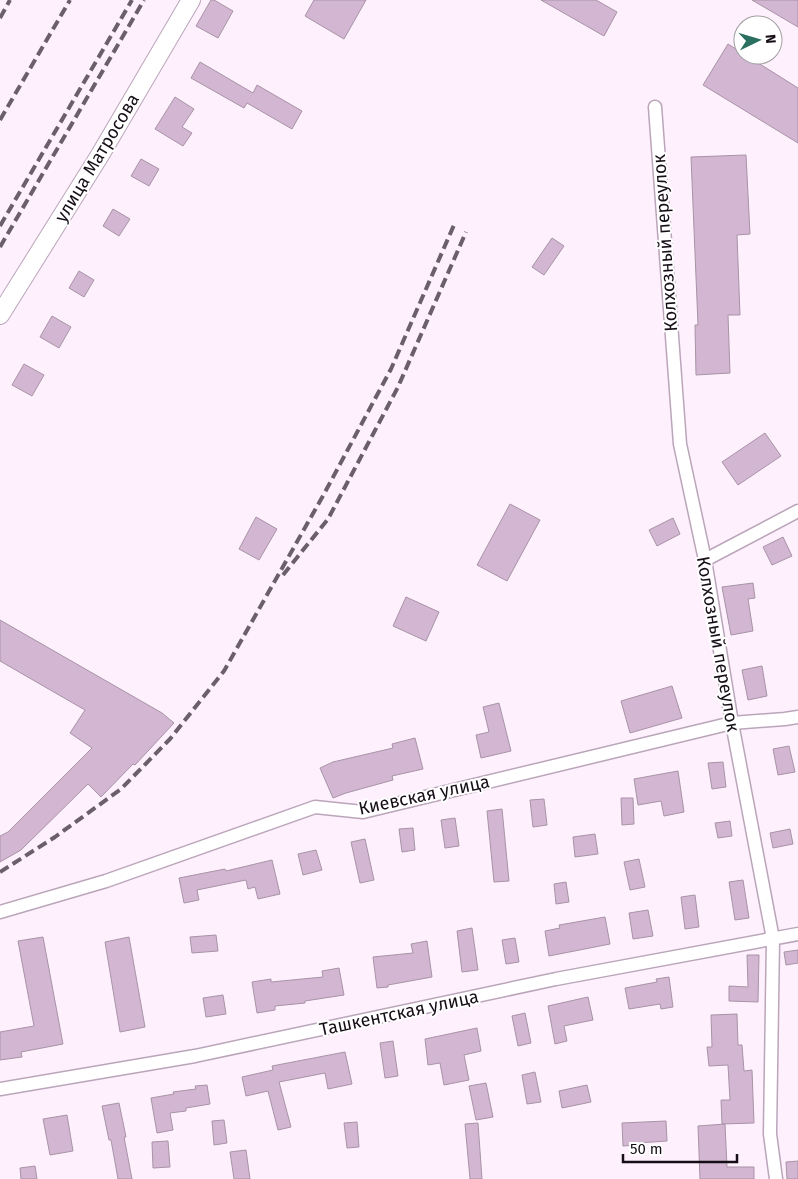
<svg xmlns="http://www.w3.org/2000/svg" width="798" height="1179" font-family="'Fira Sans',sans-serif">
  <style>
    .building { fill: #d3b6d2; stroke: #a893a7 }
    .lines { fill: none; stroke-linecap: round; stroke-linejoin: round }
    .street-casing { stroke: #bba5ba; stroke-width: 15 }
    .secondary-casing { stroke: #bba5ba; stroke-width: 20 }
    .street { stroke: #fff; stroke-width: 12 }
    .secondary { stroke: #fff; stroke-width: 18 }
    .rail { stroke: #6b606a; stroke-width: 4; stroke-dasharray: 10 5; stroke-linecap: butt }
    .labels { text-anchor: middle; stroke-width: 4; stroke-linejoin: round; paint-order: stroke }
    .street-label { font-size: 18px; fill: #160e16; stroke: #fff }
  </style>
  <rect width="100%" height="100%" fill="#fef0fd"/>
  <g class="building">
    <path d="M211 0H214L233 11 218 38 196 26Z"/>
    <path d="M314 0H366L344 39 305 16Z"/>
    <path d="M541 0H596L617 12 604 36Z"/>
    <path d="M752 0H798V27Z"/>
    <path d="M728 44 798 88V143L703 85Z"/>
    <path d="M200 62 253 93 257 85 302 111 292 129 247 103 244 108 191 78Z"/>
    <path d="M175 97 194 109 182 127 192 133 183 146 155 129Z"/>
    <path d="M746 155 750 234 737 235 740 315H728L730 373 696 375 695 325H698L691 157Z"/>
    <path d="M141 159 159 169 149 186 131 176Z"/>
    <path d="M113 209 130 219 119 236 103 226Z"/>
    <path d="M552 238 564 246 544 275 532 267Z"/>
    <path d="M79 271 94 280 84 297 69 288Z"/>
    <path d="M52 316 71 327 59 348 40 337Z"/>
    <path d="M24 364 44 375 32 396 12 385Z"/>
    <path d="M765 433 781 456 738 485 722 462Z"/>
    <path d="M510 504 540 520 507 581 477 565Z"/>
    <path d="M256 517 277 529 259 560 239 549Z"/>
    <path d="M673 518 680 534 657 546 649 530Z"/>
    <path d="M783 537 792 556 772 565 763 547Z"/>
    <path d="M753 583 755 598 748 599 753 631 731 635 722 587Z"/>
    <path d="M406 597 439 612 426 641 393 626Z"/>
    <path d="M0 620 162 713 174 723 135 765 133 764 101 797 88 784 21 850 0 862V836L8 832 92 748 70 733 85 710 0 661Z"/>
    <path d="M762 666 767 696 748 700 742 670Z"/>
    <path d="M672 686 682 718 630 733 621 701Z"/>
    <path d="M499 703 511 751 481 758 476 735 489 732 483 707Z"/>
    <path d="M415 738 423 769 392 776 393 780 346 793 333 798 320 768 333 762 393 748 392 744Z"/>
    <path d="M789 746 795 772 778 775 773 749Z"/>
    <path d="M723 762 726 787 712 789 708 763Z"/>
    <path d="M678 771 684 812 664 816 661 801 638 805 634 779Z"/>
    <path d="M621 798H633L634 824 622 825Z"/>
    <path d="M544 799 547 825 533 827 530 800Z"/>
    <path d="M502 809 509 881 494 882 487 811Z"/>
    <path d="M455 818 459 846 445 848 441 820Z"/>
    <path d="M730 821 732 836 718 838 715 823Z"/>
    <path d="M413 828 415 850 402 852 399 829Z"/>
    <path d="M790 829 793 844 773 848 770 833Z"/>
    <path d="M595 834 598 854 575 857 573 837Z"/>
    <path d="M365 839 374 880 360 883 351 842Z"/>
    <path d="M316 850 322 870 303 875 298 854Z"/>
    <path d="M639 859 645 887 630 890 624 862Z"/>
    <path d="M272 860 280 894 258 899 255 887 248 889 246 880 197 890 199 900 184 903 179 878 225 869 226 871Z"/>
    <path d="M743 880 749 918 735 920 729 882Z"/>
    <path d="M566 882 569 902 556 904 554 884Z"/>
    <path d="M695 895 699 927 685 929 681 897Z"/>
    <path d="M648 910 653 936 633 939 629 913Z"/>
    <path d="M605 917 610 944 549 956 545 931 560 928 559 925Z"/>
    <path d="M472 928 478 970 462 972 457 931Z"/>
    <path d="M216 935 218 951 192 953 190 937Z"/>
    <path d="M43 937 63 1044 21 1052 22 1057 0 1060V1032L34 1026 18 941Z"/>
    <path d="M129 937 145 1027 120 1032 105 942Z"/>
    <path d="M515 938 519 962 506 964 502 940Z"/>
    <path d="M427 941 432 977 388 985V987L377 988 373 957 413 953 411 944Z"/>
    <path d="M798 950V963L786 965 784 952Z"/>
    <path d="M747 955H759L758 1002 729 1001V986L748 987Z"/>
    <path d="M339 968 344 995 305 1001V1003L275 1006V1010L257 1013 252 982 271 979V982L323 977 322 971Z"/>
    <path d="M669 977 673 1007 661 1009 660 1004 629 1009 625 988 657 982 656 979Z"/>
    <path d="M223 995 226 1014 206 1017 203 998Z"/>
    <path d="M588 997 593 1020 564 1026 567 1041 555 1044 548 1006Z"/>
    <path d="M525 1013 531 1043 518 1046 512 1016Z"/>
    <path d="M737 1014 738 1045H742L744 1071 752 1070 754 1123 722 1124 721 1100H730L728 1065 709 1066 707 1047H712L711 1015Z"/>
    <path d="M477 1028 481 1051 464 1055 469 1080 444 1085 440 1063 428 1065 425 1039Z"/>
    <path d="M393 1041 398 1076 385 1078 380 1043Z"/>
    <path d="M345 1052 352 1084 328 1089 325 1073 279 1082 291 1127 278 1130 268 1091 246 1096 242 1077 273 1070 272 1066Z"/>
    <path d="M535 1072 541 1102 527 1104 522 1075Z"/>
    <path d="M486 1083 493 1117 476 1120 469 1086Z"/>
    <path d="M207 1085 210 1104 186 1108V1111L170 1113 173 1130 157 1133 151 1098 174 1094 173 1092 196 1089 195 1086Z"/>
    <path d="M587 1085 591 1102 562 1108 559 1091Z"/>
    <path d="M119 1103 126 1137H124L132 1179H118L111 1140H109L102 1106Z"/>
    <path d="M67 1115 73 1151 50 1155 43 1119Z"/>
    <path d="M224 1120 227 1143 214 1145 212 1121Z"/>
    <path d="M666 1121 667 1141 637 1143V1145L623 1146 622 1123Z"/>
    <path d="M357 1122 359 1147 347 1148 344 1123Z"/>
    <path d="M478 1123 482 1179H470L465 1124Z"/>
    <path d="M725 1124 727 1167H754V1179H700L698 1126Z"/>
    <path d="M168 1141 170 1167 153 1168 152 1142Z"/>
    <path d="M246 1150 250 1179H234L230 1152Z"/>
    <path d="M798 1161V1179H787L786 1162Z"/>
    <path d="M35 1166 37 1179H21L20 1168Z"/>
  </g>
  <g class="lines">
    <g class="street-casing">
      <g id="street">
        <path d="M655 107 680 444 705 560 732 723 773 939 770 1134 776 1179"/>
        <path d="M705 560 798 511"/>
        <path d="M0 912 106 881 315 807 363 812 732 723 785 719 798 717"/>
        <path d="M0 1089 195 1056 556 979 798 934"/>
      </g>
    </g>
    <g class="secondary-casing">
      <path id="secondary" d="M0 315 100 155 191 0"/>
    </g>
    <use href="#street" class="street"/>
    <use href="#secondary" class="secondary"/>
    <g class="rail">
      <path d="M0 18 10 0"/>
      <path d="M0 120 70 0"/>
      <path d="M0 226 132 0"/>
      <path d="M0 247 144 0"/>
      <path d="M283 575 328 519 398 387 466 232"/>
      <path d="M0 872 55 837 121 789 170 739 224 671 324 494 391 369 454 225"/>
    </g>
  </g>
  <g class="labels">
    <g class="street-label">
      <text transform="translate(97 158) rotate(-59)" y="6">улица Матросова</text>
      <text transform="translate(665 243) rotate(-94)" y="6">Колхозный переулок</text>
      <text transform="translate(718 644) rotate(80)" y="6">Колхозный переулок</text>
      <text transform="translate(424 795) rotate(-12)" y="6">Киевская улица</text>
      <text transform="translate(399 1013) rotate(-12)" y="6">Ташкентская улица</text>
    </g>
  </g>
  <g transform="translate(758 40) rotate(85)"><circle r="24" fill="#ffffff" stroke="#a29fa2"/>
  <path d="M0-4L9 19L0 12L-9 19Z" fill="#2b6f61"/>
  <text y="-8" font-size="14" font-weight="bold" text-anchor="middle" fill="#160e16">N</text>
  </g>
  <path d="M623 1154v8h114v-8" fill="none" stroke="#160e16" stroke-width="2.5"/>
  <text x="630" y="1154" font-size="15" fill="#160e16" stroke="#ffffff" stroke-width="4" paint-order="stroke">50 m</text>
</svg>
